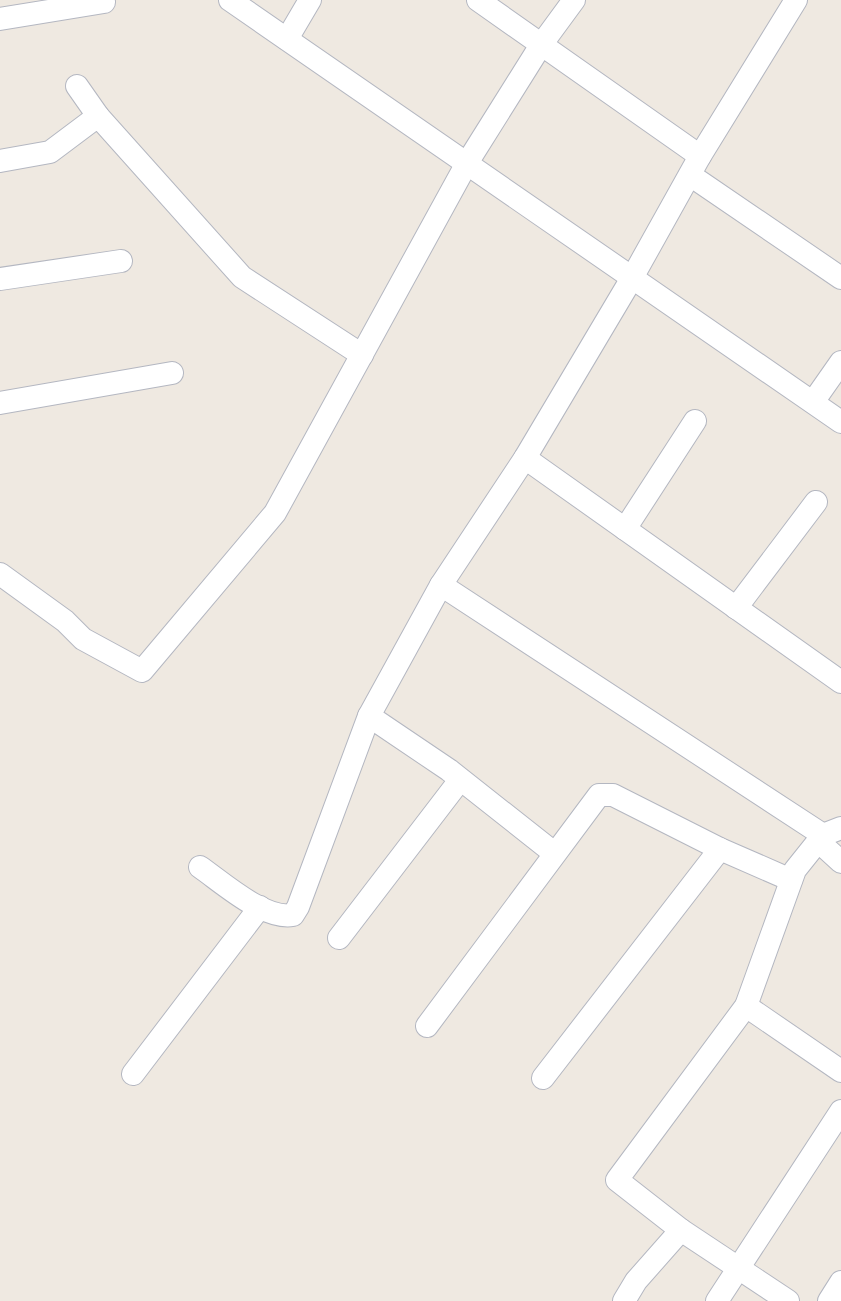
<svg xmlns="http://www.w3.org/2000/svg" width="841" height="1301" font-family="'DM Sans',sans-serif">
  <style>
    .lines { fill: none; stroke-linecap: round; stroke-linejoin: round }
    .street-casing { stroke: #b4b7c1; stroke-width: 24 }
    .street { stroke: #fff; stroke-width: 22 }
  </style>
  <rect width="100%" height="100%" fill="#efe9e1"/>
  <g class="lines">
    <g class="street-casing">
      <g id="street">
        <path d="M230 0 841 422"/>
        <path d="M478 0 700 156"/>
        <path d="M0 19 104 2"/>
        <path d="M287 39 310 0"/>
        <path d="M77 86 98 116"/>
        <path d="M0 161 50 152 98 116 242 277 362 355"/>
        <path d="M690 175 841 278"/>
        <path d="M0 279 121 261"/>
        <path d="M813 402 841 362"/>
        <path d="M0 403 172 373"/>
        <path d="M525 458 841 682"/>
        <path d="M625 529 695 421"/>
        <path d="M0 574 65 621 83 639 142 671 275 513 467 163 541 45 574 0"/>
        <path d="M441 585 823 835"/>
        <path d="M736 608 816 502"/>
        <path d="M818 841 841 862"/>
        <path d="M554 853 449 770 369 716 441 585 525 458 632 278 700 156 796 0"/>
        <path d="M200 867C223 883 264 920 293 915L298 907 369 716"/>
        <path d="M339 938 460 780"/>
        <path d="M746 1006 841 1071"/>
        <path d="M427 1026 599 795H613L720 849 791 880"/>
        <path d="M133 1074 260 907"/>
        <path d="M543 1078 720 849"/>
        <path d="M681 1230 788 1301"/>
        <path d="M624 1301 636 1281 681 1230 617 1180 746 1006 795 870 823 835 841 828"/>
        <path d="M717 1301 841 1111"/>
        <path d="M829 1301 841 1282"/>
      </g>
    </g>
    <use href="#street" class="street"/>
  </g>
</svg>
